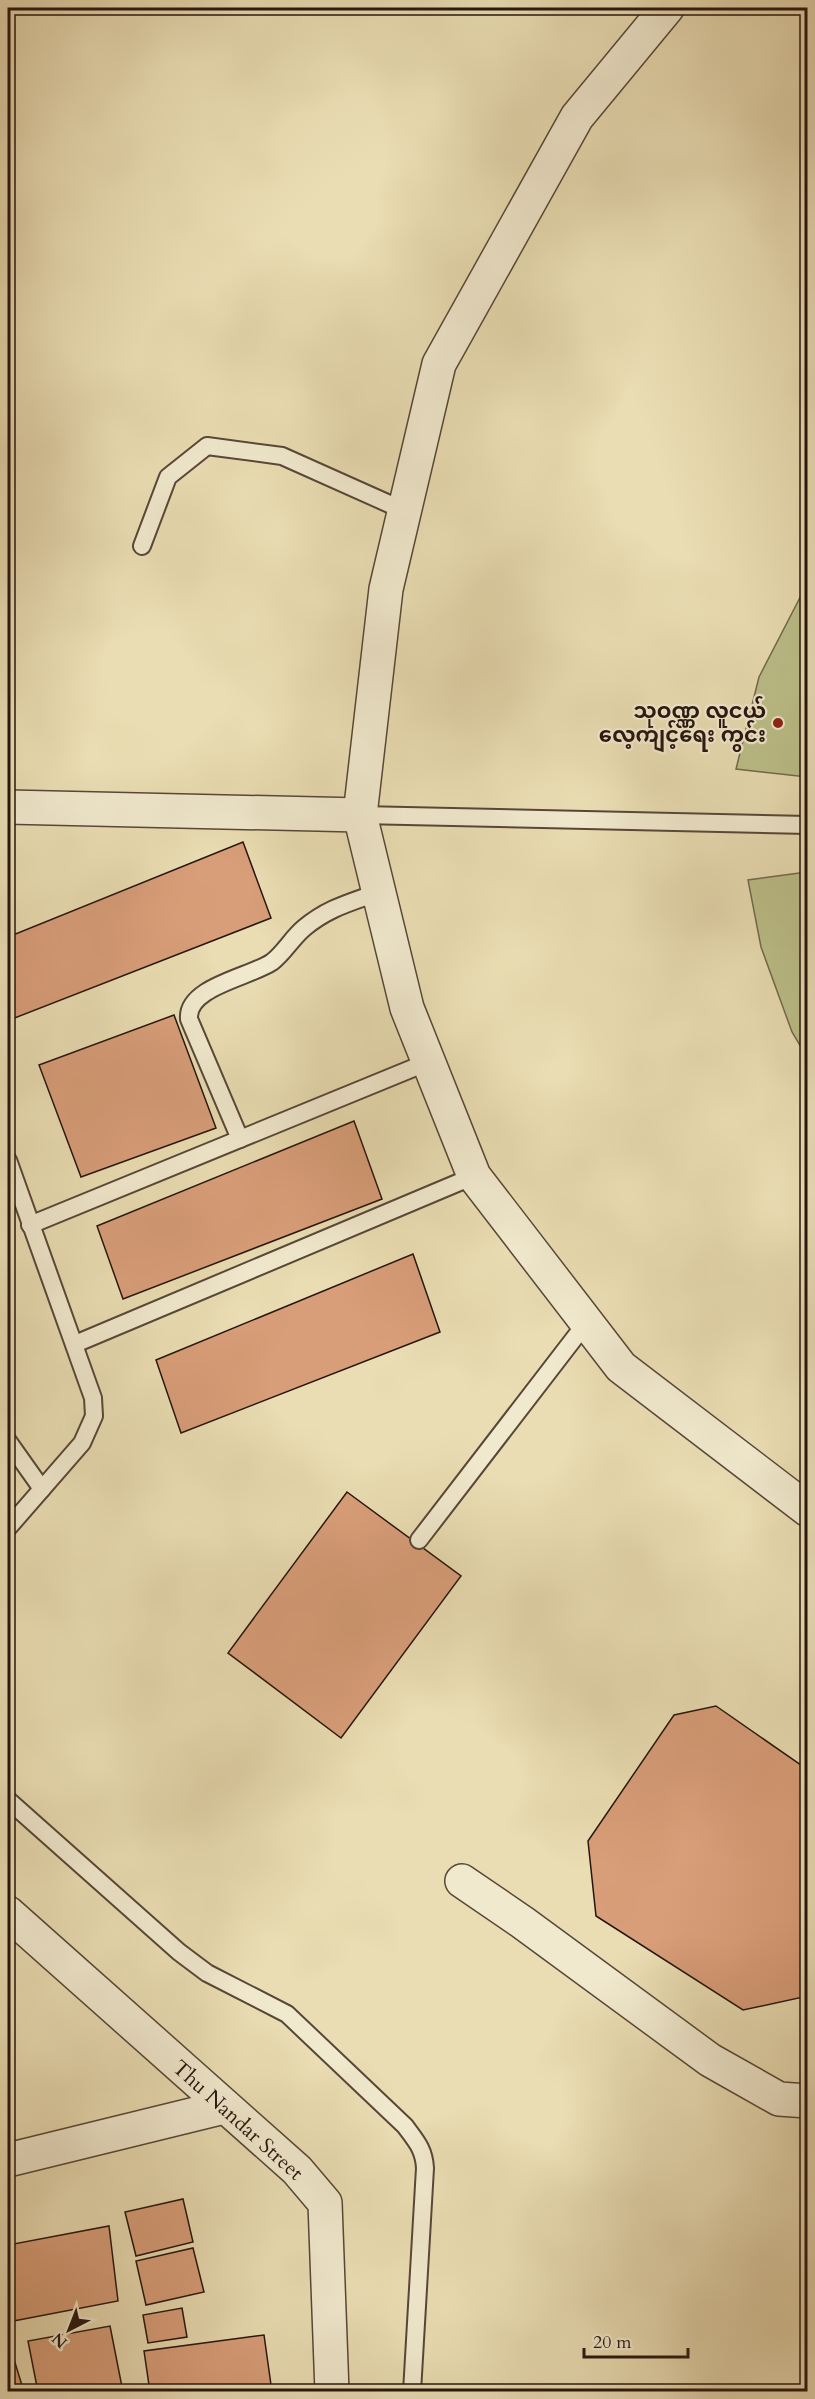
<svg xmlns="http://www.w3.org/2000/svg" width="815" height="2399" font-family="Cardo,'Noto Sans Myanmar',serif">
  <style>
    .grass { fill: #bcbf89; stroke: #716a4c; stroke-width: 1.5 }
    .building { fill: #d89e79; stroke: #26150e; stroke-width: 1.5 }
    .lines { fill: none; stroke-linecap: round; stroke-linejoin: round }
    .service-casing { stroke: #574737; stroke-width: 20 }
    .minor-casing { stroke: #574737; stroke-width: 36 }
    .service { stroke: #f1e9ce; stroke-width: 16 }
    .minor { stroke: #f1e9ce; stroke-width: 33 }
    .poi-dot { fill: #8f2418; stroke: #f1e9ce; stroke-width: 2 }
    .labels { text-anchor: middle; stroke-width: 4.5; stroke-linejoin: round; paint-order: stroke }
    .poi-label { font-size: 21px; font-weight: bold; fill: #26150e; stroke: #f1e9ce; text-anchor: end }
    .street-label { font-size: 21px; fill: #26150e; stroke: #f1e9ce }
  </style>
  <rect width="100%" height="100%" fill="#eaddb3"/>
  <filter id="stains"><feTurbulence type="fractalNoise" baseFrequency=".00333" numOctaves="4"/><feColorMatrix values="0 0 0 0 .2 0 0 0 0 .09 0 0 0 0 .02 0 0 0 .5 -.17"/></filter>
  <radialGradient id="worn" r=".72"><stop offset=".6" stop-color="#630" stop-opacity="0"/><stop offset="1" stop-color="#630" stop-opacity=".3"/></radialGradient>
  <g class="grass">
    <path d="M807 584V777L736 769 759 677Z"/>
    <path d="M807 872H808L807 1057 792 1032 761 947 748 880Z"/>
  </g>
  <g class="building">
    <path d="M243 842 271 918 12 1019 8 1007V937Z"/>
    <path d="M174 1015 216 1128 81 1177 39 1065Z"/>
    <path d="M354 1121 382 1199 123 1299 97 1226Z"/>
    <path d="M413 1254 440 1332 181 1433 156 1360Z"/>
    <path d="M347 1492 461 1576 341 1738 228 1653Z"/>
    <path d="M716 1706 808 1770V1996L743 2010 596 1916 588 1841 674 1715Z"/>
    <path d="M183 2199 193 2242 136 2256 125 2212Z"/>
    <path d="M109 2226 118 2301 8 2322V2245Z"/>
    <path d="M193 2248 204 2292 146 2305 136 2261Z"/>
    <path d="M182 2308 187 2337 148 2343 143 2315Z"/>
    <path d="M110 2326 123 2392H38L28 2341Z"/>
    <path d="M264 2335 272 2392H150L144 2351Z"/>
    <path d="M9 2343 24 2392H8Z"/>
  </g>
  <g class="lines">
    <g class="service-casing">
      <g id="service">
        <path d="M142 546 168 477 207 446 282 456 405 511"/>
        <path d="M360 815 808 825"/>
        <path d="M240 1139 189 1019C186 987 250 977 272 962 284 953 292 938 304 928 328 908 349 903 379 892"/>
        <path d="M8 1160 93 1398 94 1416 82 1443 8 1528"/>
        <path d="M30 1225 428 1062"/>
        <path d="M75 1344 474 1176"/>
        <path d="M8 1441 42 1489"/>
        <path d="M419 1540 586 1323"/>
        <path d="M8 1800 179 1952 207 1973 287 2014 405 2126C416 2141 424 2149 425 2168L412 2392"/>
      </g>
    </g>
    <g class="minor-casing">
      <g id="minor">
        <path d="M667 8 577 117 439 364 386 589 360 815 407 1008 474 1176 621 1367 808 1510"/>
        <path d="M8 807 360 815"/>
        <path d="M462 1881 522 1922 710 2060 779 2099 808 2101"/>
        <path d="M8 1913 297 2170 325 2203 332 2392"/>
        <path d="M8 2160 224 2107"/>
      </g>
    </g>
    <use href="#service" class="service"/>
    <use href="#minor" class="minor"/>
  </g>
  <circle class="poi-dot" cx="778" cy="723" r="6"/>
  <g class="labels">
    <g class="poi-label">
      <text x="766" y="718">သုဝဏ္ဏ လူငယ်<tspan x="766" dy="24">လေ့ကျင့်ရေး ကွင်း</tspan></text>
    </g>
    <g class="street-label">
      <text transform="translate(238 2120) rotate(42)" y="7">Thu Nandar Street</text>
    </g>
  </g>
  <rect width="815" height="2399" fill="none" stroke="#eaddb3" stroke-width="30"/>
  <rect x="9" y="9" width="797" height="2381" fill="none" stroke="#26150e" stroke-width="3"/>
  <rect x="15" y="15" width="785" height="2369" fill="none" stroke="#26150e" stroke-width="1.5"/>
  <g transform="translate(69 2330) rotate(222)" stroke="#f1e9ce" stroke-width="4.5" paint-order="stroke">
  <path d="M0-4.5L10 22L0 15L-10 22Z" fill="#26150e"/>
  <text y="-9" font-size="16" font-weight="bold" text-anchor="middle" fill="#26150e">N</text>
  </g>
  <path d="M584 2348v9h104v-9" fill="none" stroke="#26150e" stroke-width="3"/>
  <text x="593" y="2348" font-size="18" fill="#26150e" stroke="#f1e9ce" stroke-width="4.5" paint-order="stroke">20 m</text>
  <rect width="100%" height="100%" filter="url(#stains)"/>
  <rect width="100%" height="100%" fill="url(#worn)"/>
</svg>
